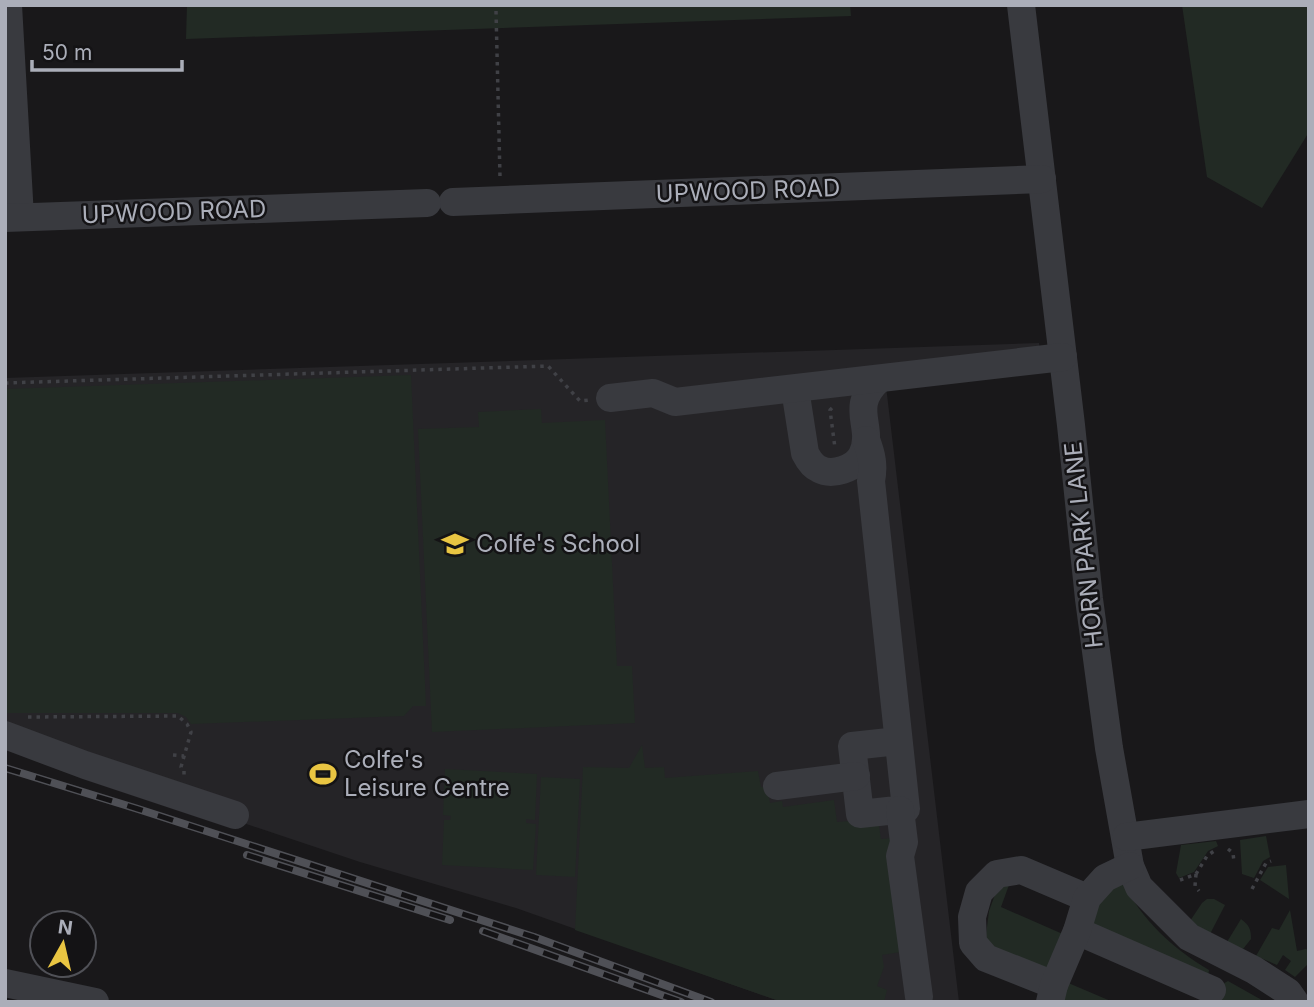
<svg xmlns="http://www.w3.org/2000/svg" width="1314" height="1007" font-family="Inter,sans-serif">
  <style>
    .built { fill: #252427 }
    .green { fill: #222a24 }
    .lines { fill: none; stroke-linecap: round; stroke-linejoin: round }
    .path { stroke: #404146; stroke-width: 3.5; stroke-dasharray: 3.5 5; stroke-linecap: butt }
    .minor { stroke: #393a3f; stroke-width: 28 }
    .rail-casing { stroke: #4f5056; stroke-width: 8 }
    .rail { stroke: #141315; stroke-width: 5; stroke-dasharray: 16; stroke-linecap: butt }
    .labels { text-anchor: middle; stroke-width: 5; stroke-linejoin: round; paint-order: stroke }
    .street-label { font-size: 24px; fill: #abaeb9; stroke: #141315 }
    .poi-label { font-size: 24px; fill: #abaeb9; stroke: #141315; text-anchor: start }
  </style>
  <rect width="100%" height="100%" fill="#19181a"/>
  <path class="built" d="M1039 343 1042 368 886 386 959 1002H782L516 908 360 862 5 743V378Z"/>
  <g class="green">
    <path d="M187 5H850L851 16 186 39Z"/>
    <path d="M1182 5H1309V132L1262 208 1207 177Z"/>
    <path d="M411 375 426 706H413L404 716 191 724 186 717 178 713H5V389Z"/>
    <path d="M541 409 542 423 605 420 617 666H632L635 723 432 732 418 429 479 427 478 412Z"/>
    <path d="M642 745 645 768 664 767 665 778 758 771 761 787H767L770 803 782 801 783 807 834 800 837 822 863 820 879 826 881 839 894 838 907 951 882 955 884 967 877 986 887 990 884 1002H782L575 930 583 767 629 768Z"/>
    <path d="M445 769 537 774 535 820 526 819V823L536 824 533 870 442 865 444 820H450L451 816 443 815Z"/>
    <path d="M541 777 580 779 575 877 536 875Z"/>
    <path d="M1266 836 1270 857 1263 861 1254 878 1242 874 1240 840Z"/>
    <path d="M1216 841 1218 846 1208 851 1194 872 1179 878 1176 873 1181 845Z"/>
    <path d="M1286 865 1289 899 1260 880 1268 867Z"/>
    <path d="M1122 881C1142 920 1172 948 1209 970L1208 976 1093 930 1088 911Z"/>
    <path d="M1009 885 1001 907 1065 935 1051 976 985 943 989 911 997 889Z"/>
    <path d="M1207 899H1214L1225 905 1210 934 1190 921 1202 903Z"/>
    <path d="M1290 910 1297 951 1306 949 1309 951V963L1295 977 1285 970 1291 961 1283 955 1277 965 1256 956 1272 928 1279 930Z"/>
    <path d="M1241 919C1249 925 1251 929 1251 939L1243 949 1227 942Z"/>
    <path d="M1228 981 1260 999 1263 1002H1216L1221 985Z"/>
    <path d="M1066 982 1113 1002H1059Z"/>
  </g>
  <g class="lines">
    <g class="path">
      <path d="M496 11 500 177"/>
      <path d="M5 383 548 366 580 401 589 400"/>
      <path d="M832 408 830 410 835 448"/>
      <path d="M28 717 178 716 187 724 191 732 181 767 184 771V775"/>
      <path d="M173 755 184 756"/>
      <path d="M1228 849 1233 853 1234 862"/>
      <path d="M1196 874 1195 886 1199 891"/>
      <path d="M1180 880 1196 874 1207 856 1214 851"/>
      <path d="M1252 889 1266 863 1271 861"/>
    </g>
    <g class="minor">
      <path d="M8 5 20 217"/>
      <path d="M1021 5 1071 425 1089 599 1109 748 1130 866 1139 887 1189 937 1254 970 1288 992 1295 1002"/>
      <path d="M453 202 1042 179"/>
      <path d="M5 218 427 203"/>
      <path d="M795 389 805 453C808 459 812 466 819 469 832 476 855 469 862 455 876 426 847 409 879 379"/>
      <path d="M610 398 653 393 675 402 1063 357"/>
      <path d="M866 440C872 455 874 466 871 481L906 809 860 814 852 746 898 741"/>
      <path d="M5 735 85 765 235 815"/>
      <path d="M777 786 856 776"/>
      <path d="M900 810 904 842 900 856 919 997"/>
      <path d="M1126 837 1309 814"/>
      <path d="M1077 931 1212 990"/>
      <path d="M5 983 95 1002"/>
      <path d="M1054 985 986 958 973 943 972 917 979 892 997 874 1021 870 1087 898"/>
      <path d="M1050 1002 1054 985 1077 931 1087 898 1105 878 1130 866"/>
    </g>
    <g class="rail-casing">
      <g id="rail">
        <path d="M5 768 138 809 534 937 711 1002"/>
        <path d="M247 855 450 920"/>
        <path d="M483 931 681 1002"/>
      </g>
    </g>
    <use href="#rail" class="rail"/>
  </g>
  <defs>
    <g id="school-bare" transform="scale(2.1)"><path d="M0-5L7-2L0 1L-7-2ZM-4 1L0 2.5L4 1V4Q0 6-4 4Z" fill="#e9c542" stroke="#141315" stroke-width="2.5" paint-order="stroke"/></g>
    <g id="stadium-bare" transform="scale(2.1)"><path d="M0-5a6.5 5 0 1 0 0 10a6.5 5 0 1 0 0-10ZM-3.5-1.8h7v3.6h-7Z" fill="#e9c542" stroke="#141315" stroke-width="2.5" paint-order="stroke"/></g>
  </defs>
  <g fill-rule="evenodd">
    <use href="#school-bare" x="455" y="544"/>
    <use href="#stadium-bare" x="323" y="774"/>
  </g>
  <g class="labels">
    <g class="street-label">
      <text transform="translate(748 191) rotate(-2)" y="8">UPWOOD ROAD</text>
      <text transform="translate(174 212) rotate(-2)" y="8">UPWOOD ROAD</text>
      <text transform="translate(1084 545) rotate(-96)" y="8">HORN PARK LANE</text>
    </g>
    <g class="poi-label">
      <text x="476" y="552">Colfe's School</text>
      <text x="344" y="768">Colfe's<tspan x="344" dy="28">Leisure Centre</tspan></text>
    </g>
  </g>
  <rect width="1314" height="1007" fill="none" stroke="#abaeb9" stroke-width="14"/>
  <g transform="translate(63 944) rotate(8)"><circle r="33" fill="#141315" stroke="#505157" stroke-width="2"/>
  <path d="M0-5L12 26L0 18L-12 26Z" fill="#e9c542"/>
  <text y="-10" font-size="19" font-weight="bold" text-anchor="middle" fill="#abaeb9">N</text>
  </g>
  <path d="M32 60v10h150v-10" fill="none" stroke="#abaeb9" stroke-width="3.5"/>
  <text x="42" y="60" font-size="21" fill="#abaeb9" stroke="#141315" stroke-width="5" paint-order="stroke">50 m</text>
</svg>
